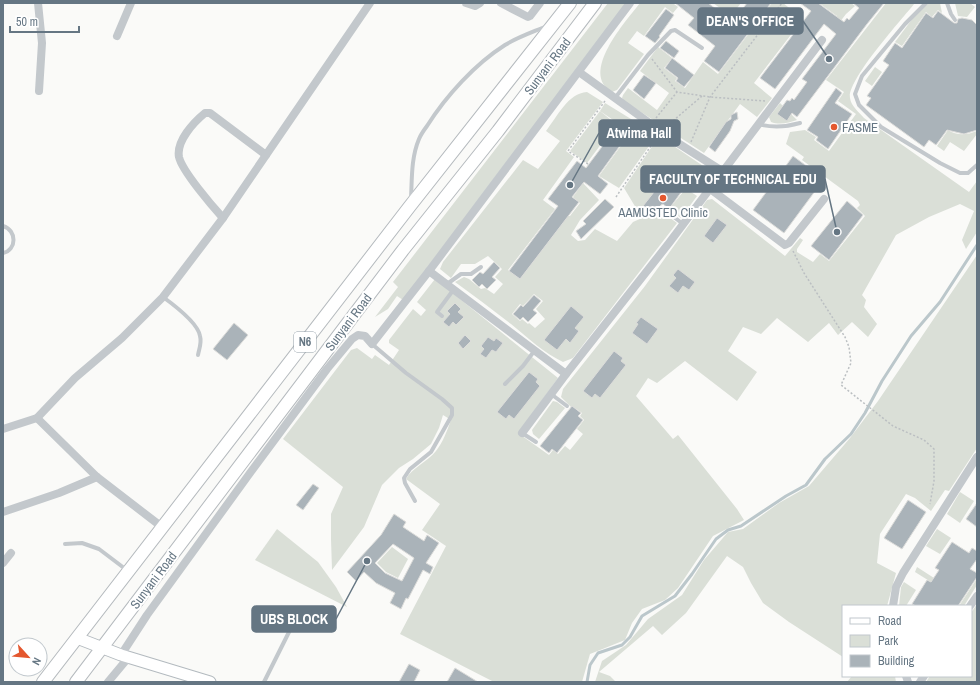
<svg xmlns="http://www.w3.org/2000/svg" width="980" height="685" font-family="'Archivo Narrow',sans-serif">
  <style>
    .green { fill: #dadfd7; fill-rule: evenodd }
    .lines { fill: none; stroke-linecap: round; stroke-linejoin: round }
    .stream { stroke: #bbc7cb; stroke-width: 3 }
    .building { fill: #aab3b9; stroke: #dcdcda; fill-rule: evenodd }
    .secondary-casing { stroke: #b3babf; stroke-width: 13 }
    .primary-casing { stroke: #b5babe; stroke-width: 14 }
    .path { stroke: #bbbfc2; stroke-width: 1.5; stroke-dasharray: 2 2; stroke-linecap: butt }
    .lane { stroke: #c3c8cc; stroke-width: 4 }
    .street { stroke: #c3c8cc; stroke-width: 8 }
    .secondary { stroke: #fff; stroke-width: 11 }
    .primary { stroke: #fff; stroke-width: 12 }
    .poi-dot { fill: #e4572e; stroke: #fff; stroke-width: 1.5 }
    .labels { text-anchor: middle; stroke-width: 4; stroke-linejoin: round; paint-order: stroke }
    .shield { fill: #fff; stroke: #939fa8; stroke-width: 1 }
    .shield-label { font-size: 12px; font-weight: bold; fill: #657683 }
    .street-label { font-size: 13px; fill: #657683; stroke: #fff }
    .poi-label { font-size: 13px; fill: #657683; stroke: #fff; text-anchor: start }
    .leader { fill: none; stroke: #657683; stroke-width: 1.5 }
    .callout-dot { fill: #657683; stroke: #fff; stroke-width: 1.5 }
    .callout { fill: #657683; stroke: #657683; stroke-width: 1.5 }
    .callout-label { font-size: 14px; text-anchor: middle; font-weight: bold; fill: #fff }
  </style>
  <rect width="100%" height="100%" fill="#fafaf8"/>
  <g class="green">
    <path d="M608 3H626L403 300 397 296 388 309 375 317 398 287 393 282Z"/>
    <path d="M640 3H675L674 4 678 7 673 13 665 7 644 36 637 31 628 43 644 54 617 90 612 92C579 73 626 21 640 3Z"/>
    <path d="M713 3H741L731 16Z"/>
    <path d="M772 3H783L803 19 754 83 772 98 757 117 740 104 704 153 624 101 622 98 623 95 628 88 657 110 669 93 640 71 658 47 672 58 664 68 677 78 675 81 685 88 703 62 718 74Z"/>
    <path d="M819 3H851L855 6 846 14 833 31 829 28 837 16Z"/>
    <path d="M886 3H915C902 19 847 80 850 98 851 106 859 112 864 118L969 192 977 181V232L966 249 962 240 974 211 960 204 929 217 896 235 862 295 866 300 864 307 877 324 868 337 852 322 838 335 829 323 808 342 777 318 761 334 743 327 728 351 757 372 737 401 685 361 657 383 648 378 636 396 673 439 678 435 737 509 744 520 713 536 678 588 665 600 642 609 632 623 625 640 590 654 582 682H494L400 634 446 546 422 530 440 504 406 479C412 468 427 462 436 451 443 442 447 431 451 420L443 415 439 428 431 444 413 459 399 468 382 485 364 527 332 570 331 539V514L343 487 283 439 351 350 357 348 372 359 375 355 389 365 399 350 389 343V340L413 309 421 316 426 310 417 302 435 279 558 378 518 433 549 455 553 450 558 454 565 446 570 450 583 434 577 429 584 420 580 416 582 413 572 406 571 407 561 397 563 389 645 286 707 200 712 199 785 256 800 238 803 240 797 249V252L813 262 820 254 829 261 865 216 857 208 860 205 858 201 802 160 804 157 786 144 790 132 805 130 816 137 814 140 829 151 856 114 838 101 844 92 826 80Z"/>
    <path d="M930 3H940L942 13 938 10 932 17 926 12 902 46 895 42 919 10 923 6Z"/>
    <path d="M955 3H970L975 7 967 17 958 16Z"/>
    <path d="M875 67 882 72 872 86 865 81Z"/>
    <path d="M587 92 603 102 566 151 574 157 543 200 555 209 508 270 520 279 568 216H570L580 203 573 197 583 183 599 200 580 220 571 235 578 241 585 240 595 229 617 241 633 222 642 218 624 188 659 136 709 170 710 175 699 192 681 180 677 186 672 183 669 186 649 171 640 182 654 192 643 207 654 216 659 210 677 223 573 358 563 362C544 353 528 338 511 324 493 310 474 296 455 282L464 277 469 279 481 289 485 288 494 294 503 284 495 277 502 269 488 256 475 264H461L451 278 440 269 443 262 523 160 538 169 560 141 546 131C557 117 568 93 587 92ZM534 294 543 301 536 309 545 319 535 328 529 323 528 324 522 319 520 321 512 314 520 304 523 306Z"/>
    <path d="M605 103 657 135 619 188 599 176 628 136 617 127 619 124 600 111Z"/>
    <path d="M780 103 797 120C789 123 779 125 771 122L769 117Z"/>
    <path d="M600 111 616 124 587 163 570 151Z"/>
    <path d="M948 130C957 136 967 135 977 131V134L964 151 950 142 944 151 937 146Z"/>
    <path d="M682 186 697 196 681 218 669 209 683 192 680 189Z"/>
    <path d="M977 255V448L949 491 945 490 931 511 915 498 906 494 880 534 877 563 896 573 887 606H843V657L789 622 763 603 751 583 743 567 727 556 686 613 662 635 653 626 599 672 610 676 616 682H595L602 661 626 645 648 619 682 595 704 560 728 532 743 529 779 503 809 486 850 438 878 401Z"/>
    <path d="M553 401 557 402 565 408 539 439 533 434 532 430Z"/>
    <path d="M960 492 974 501 960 523 947 514Z"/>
    <path d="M277 529 318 562 336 587 347 607 255 560Z"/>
    <path d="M937 529 951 538 940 554 926 546Z"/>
    <path d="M392 547 408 559 398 578 386 572 377 563Z"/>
    <path d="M917 567 934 578 931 582 915 572Z"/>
    <path d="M976 580 977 581V585L964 606H959Z"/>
    <path d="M904 582 916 590 906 606H899L901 587Z"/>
    <path d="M977 604V682H926L930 676H971V613Z"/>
    <path d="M852 676H895L896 682H847Z"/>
  </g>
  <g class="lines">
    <path class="stream" d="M587 682 590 665 598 653 622 645 630 637 642 616 675 596 692 574 716 539 728 530 741 526 786 496 806 485 825 459 851 434 865 413 882 381 911 336 940 302 977 245"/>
  </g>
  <g class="building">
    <path d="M675 3H708L733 22 747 3H771L719 72 704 61 715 46 688 25 694 18Z"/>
    <path d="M800 3H818L844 22 847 18 849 20 859 8 853 3H884L867 24 797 117 792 113 787 121 777 114 787 100 790 101 792 98 794 100 807 82 802 79 836 34 824 24 775 89 760 78 811 11Z"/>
    <path d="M666 9 674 15 659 36 660 37 655 43 645 36Z"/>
    <path d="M938 11 954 23H957L958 19 962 18 972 20 977 25V130L964 134 947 130 936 145 929 140 924 147 866 105 871 98 867 96 889 65 883 61 895 43 902 48 926 13 933 18Z"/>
    <path d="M666 41 679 51 674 58 660 48Z"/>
    <path d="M672 58 694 75 684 87 676 81 678 78 665 68Z"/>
    <path d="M644 75 656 83 644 99 633 90Z"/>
    <path d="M836 88 842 93 835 103 852 114 828 149 816 140 818 137 807 130Z"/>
    <path d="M737 112 738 119 734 121 730 131 715 152 709 147 726 122 731 119V115Z"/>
    <path d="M616 128 627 136 598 176 608 184 600 194 584 182 572 197 579 202 520 279 509 271 558 206 548 199 577 161 586 168Z"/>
    <path d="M793 156 824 179 784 233 753 210 770 187 768 185 775 176 777 178Z"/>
    <path d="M649 171 670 187 672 184 682 191 669 209 663 204 661 205 655 215 643 206 654 192 641 182Z"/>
    <path d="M605 199 614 207 581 239 576 231 586 224 583 221Z"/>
    <path d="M847 201 863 215 829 260 811 246Z"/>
    <path d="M717 218 727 225 713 243 704 236Z"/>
    <path d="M494 262 500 268 492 277 496 280 487 289 482 284 479 287 472 280 480 272 483 274Z"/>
    <path d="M678 269 695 282 689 290 683 286 678 293 669 286 676 278 673 275Z"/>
    <path d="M534 295 541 301 533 310 537 313 528 322 523 317 520 320 513 314 521 305 523 307Z"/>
    <path d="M455 303 461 309 458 312 464 317 456 325 453 322 449 327 443 322 450 314 447 311Z"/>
    <path d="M571 306 584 317 575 328 579 331 570 343 566 339 557 350 544 340Z"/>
    <path d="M641 317 658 329 647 344 632 333 638 324 636 323Z"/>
    <path d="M234 323 248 335 227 360 213 349Z"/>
    <path d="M465 335 471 341 463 349 458 343Z"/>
    <path d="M488 337 494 341 496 338 503 343 496 352 492 350 486 358 480 354 484 349 481 346Z"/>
    <path d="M614 351 623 358 621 361 626 365 600 398 595 394 592 398 583 391Z"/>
    <path d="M529 372 538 379 536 382 540 386 514 419 509 415 506 419 497 412Z"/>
    <path d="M572 406 581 413 578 416 583 420 557 453 552 449 549 453 540 446Z"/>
    <path d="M313 484 319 488 303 510 296 505Z"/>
    <path d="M908 500 926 512 902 549 884 538Z"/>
    <path d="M977 503V527L966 519Z"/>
    <path d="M394 514 406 522 403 527 424 541 427 535 439 543 426 563 433 567 430 574 423 570 408 599 406 598 401 609 390 603 395 593 376 583 364 572 356 581 347 572 381 535ZM393 544 414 558 402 581 385 573 375 563Z"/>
    <path d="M952 542 969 553 972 548 977 551V559L970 569 977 573V577L958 606H916L912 604 927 580 931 582 939 570 935 568Z"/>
    <path d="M409 664 420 670 414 682H399Z"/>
    <path d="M455 668 478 682H447Z"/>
  </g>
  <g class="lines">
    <g class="secondary-casing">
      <path id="secondary" d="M77 638 121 655 210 682"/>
    </g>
    <g class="primary-casing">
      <g id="primary">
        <path d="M43 682 410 206 570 3"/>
        <path d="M76 682 403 250 498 131 595 3"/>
      </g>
    </g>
    <g class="path">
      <path d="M652 59 677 92 710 97 765 101"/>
      <path d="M656 118 677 92"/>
      <path d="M667 126 702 96"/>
      <path d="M691 142 710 97 782 3"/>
      <path d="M588 164 568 151 605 101"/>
      <path d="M678 187 681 182 696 192"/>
      <path d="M616 197 657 137"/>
      <path d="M793 251 804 273 845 337 849 347 851 363 841 385 893 426 924 440 934 449V481L930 504"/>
    </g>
    <g class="lane">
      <path d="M926 3 905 24 862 76 855 94 859 105 881 127 940 163 960 173H968L977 165"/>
      <path d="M947 3 951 14 955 20"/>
      <path d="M615 98 648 55 671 31 675 30 702 48"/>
      <path d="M758 124C773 128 786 127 800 123"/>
      <path d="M411 199C412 179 411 158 419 139 421 134 424 130 427 126 446 96 475 64 505 45 518 37 533 32 547 26"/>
      <path d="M662 208 683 224"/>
      <path d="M3 226C17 230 17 250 3 253"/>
      <path d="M447 284 461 274H471L481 267"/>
      <path d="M163 297C174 305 198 323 200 336 202 343 199 349 198 355"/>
      <path d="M442 316 437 312 454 289"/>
      <path d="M372 344 406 373 442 399 452 408V415L431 452 410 469 404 478 405 483 415 501"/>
      <path d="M505 384 523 366 535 350"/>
      <path d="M551 394 567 406"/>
      <path d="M522 433 536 442"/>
      <path d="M65 544 82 543 99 549 128 571"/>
      <path d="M264 682 296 618"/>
    </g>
    <g class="street">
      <path d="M38 3 42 43 39 91"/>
      <path d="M466 3 475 6 480 3"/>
      <path d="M501 3 528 17 530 16 540 3"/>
      <path d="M117 36 131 3"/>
      <path d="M579 72 673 140 722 171"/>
      <path d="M709 188 785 245 789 243 824 199"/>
      <path d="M223 218C213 207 182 171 179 157 176 141 194 122 205 113H210L266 155"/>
      <path d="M429 271 566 374"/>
      <path d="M37 418 97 477 162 527"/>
      <path d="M3 429 37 418 75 378 122 338 163 297 223 218 370 3"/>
      <path d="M522 433 566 374 669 243 822 40"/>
      <path d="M3 512 59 493 97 477"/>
      <path d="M3 563 11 553"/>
      <path d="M893 606 896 587 903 573 977 457"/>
      <path d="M970 606 977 596"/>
      <path d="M121 655 147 615 250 473 327 369 352 339 358 335 365 336 372 344 429 271 630 3"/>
      <path d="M906 676 908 682"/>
      <path d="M108 682 128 658"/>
      <path d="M920 682 924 676"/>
    </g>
    <use href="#secondary" class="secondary"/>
    <use href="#primary" class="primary"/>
  </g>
  <g class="poi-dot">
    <circle cx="834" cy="127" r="4"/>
    <circle cx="663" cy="198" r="4"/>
  </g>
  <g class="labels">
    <rect class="shield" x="294" y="332" width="22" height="20" rx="3"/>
    <g class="shield-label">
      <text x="305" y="346">N6</text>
    </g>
    <g class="street-label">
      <text transform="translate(547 66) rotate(-53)" y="5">Sunyani Road</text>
      <text transform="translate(348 322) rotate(-53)" y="5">Sunyani Road</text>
      <text transform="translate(153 580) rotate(-53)" y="5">Sunyani Road</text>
    </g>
    <g class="poi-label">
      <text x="842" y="132">FASME</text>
      <text x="663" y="217" text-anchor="middle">AAMUSTED Clinic</text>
    </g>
  </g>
  <path class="leader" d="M829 59L803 21M570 185L599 133M837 232L825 179M367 561L336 619"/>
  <g class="callout-dot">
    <circle cx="829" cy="59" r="4"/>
    <circle cx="570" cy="185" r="4"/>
    <circle cx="837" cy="232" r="4"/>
    <circle cx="367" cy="561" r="4"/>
  </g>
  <g class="callout">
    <rect x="698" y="8" width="105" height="26" rx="4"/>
    <rect x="599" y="120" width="81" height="26" rx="4"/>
    <rect x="641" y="166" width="184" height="26" rx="4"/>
    <rect x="252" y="606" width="84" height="26" rx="4"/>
  </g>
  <g class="callout-label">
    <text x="750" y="26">DEAN'S OFFICE</text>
    <text x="639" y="138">Atwima Hall</text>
    <text x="733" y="184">FACULTY OF TECHNICAL EDU</text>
    <text x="294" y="624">UBS BLOCK</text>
  </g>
  <rect width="980" height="685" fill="none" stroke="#657683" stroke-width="8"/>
  <rect x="842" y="605" width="130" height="72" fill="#ffffff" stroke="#c1c8cd"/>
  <rect x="850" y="618" width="20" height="6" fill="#ffffff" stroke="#c1c8cd"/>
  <text x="878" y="625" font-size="12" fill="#657683">Road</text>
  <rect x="850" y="635" width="20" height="12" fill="#dadfd7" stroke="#c1c8cd"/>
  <text x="878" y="645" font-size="12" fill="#657683">Park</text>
  <rect x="850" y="655" width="20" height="12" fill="#aab3b9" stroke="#c1c8cd"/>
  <text x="878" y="665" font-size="12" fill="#657683">Building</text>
  <g transform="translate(28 657) rotate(117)"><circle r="19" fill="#ffffff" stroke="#c1c8cd"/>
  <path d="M0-3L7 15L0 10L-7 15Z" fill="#e4572e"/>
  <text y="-6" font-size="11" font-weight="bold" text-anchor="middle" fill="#657683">N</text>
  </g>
  <path d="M10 26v6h69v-6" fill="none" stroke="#657683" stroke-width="2"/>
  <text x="16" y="26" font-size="12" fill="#657683" stroke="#ffffff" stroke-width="3" paint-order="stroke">50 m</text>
</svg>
